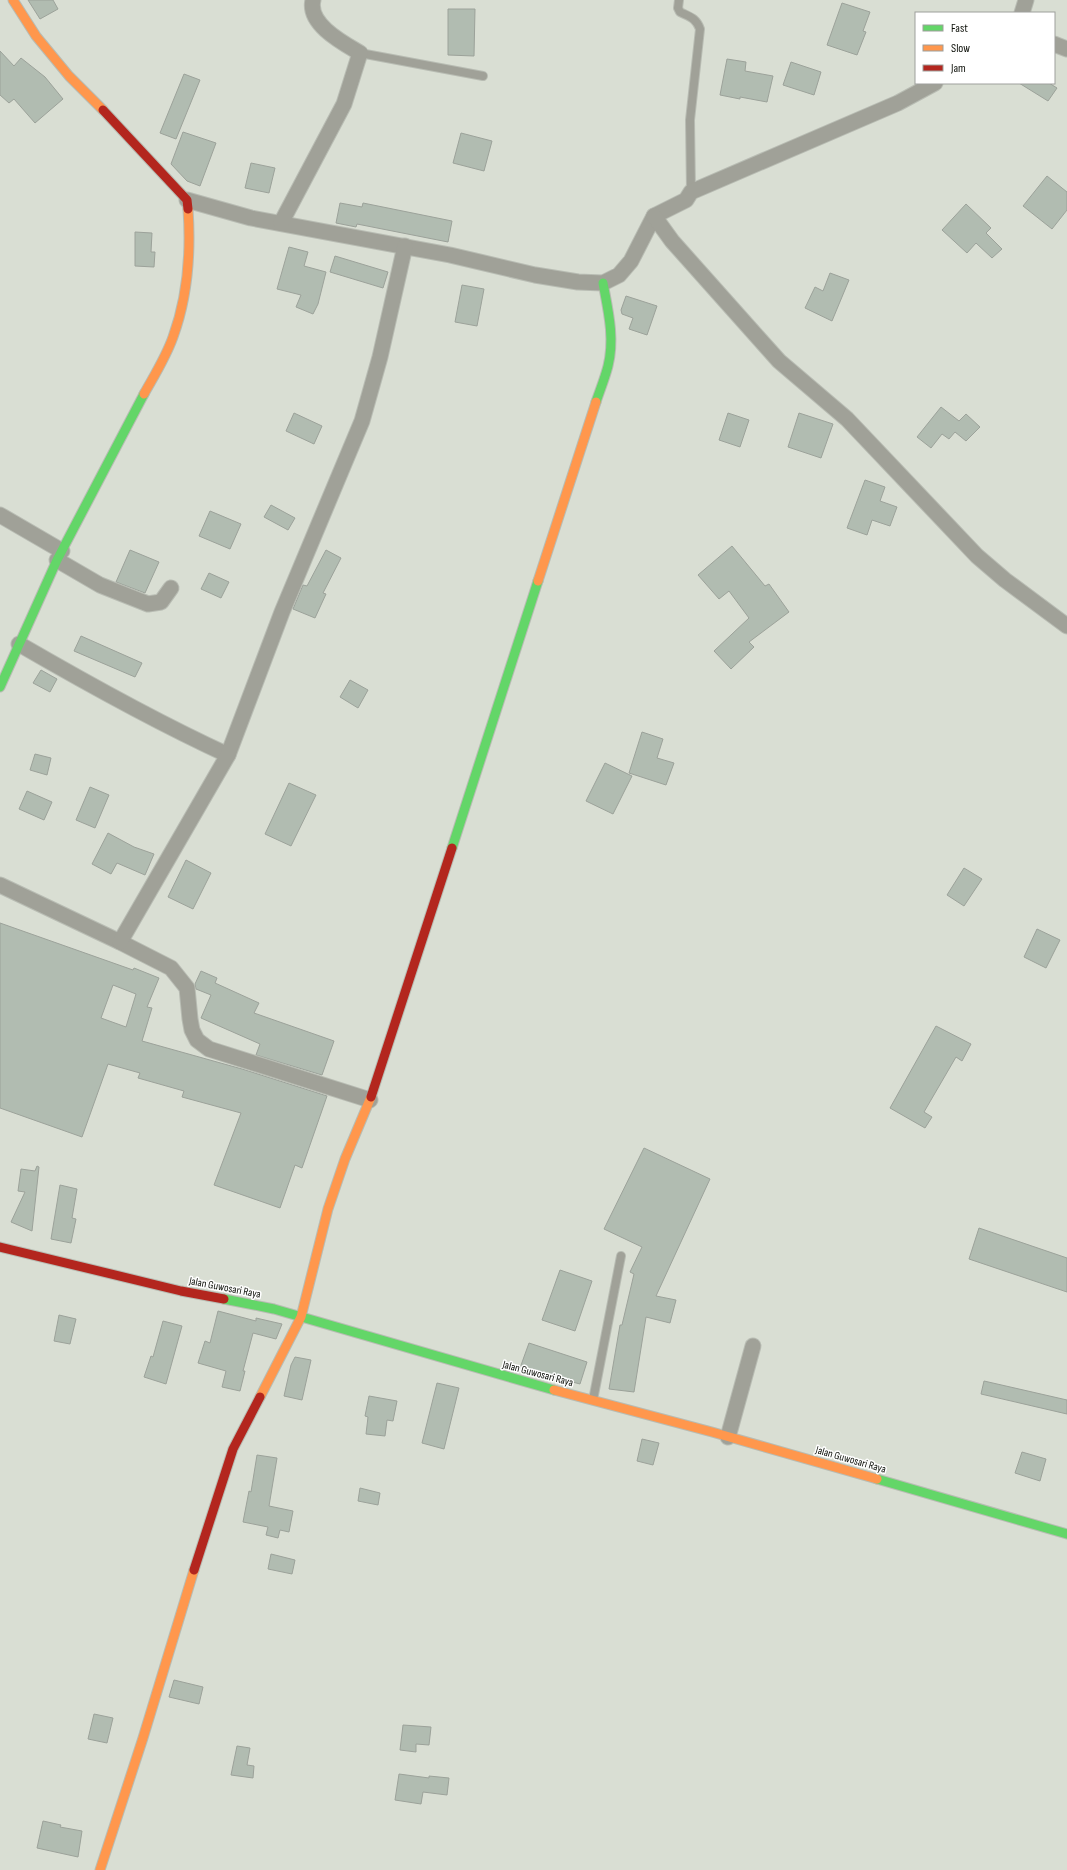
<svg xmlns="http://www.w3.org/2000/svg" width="1067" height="1870" font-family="'Sofia Sans Condensed',sans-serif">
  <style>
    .building { fill: #b1bcb1; stroke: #9ca29a; fill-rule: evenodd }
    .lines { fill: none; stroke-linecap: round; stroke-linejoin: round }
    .lane-casing { stroke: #b8bcb3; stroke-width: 10 }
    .street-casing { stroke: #b8bcb3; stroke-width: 17 }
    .fast-casing { stroke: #b8bcb3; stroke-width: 11 }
    .slow-casing { stroke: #b8bcb3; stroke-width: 11 }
    .jam-casing { stroke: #b8bcb3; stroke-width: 11 }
    .lane { stroke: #a0a198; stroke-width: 8 }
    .street { stroke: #a0a198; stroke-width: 15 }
    .fast { stroke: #63d668; stroke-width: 9 }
    .slow { stroke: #ff974d; stroke-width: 9 }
    .jam { stroke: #b3261e; stroke-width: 9 }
    .labels { text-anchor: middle; stroke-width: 3; stroke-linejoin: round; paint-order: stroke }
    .street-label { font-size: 11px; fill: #0c0f08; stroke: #fff }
  </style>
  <rect width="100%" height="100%" fill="#d9ded3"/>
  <g class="building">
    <path d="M28 0H53L58 9 40 19Z"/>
    <path d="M842 3 870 12 863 31 866 32 857 55 827 45Z"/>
    <path d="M448 9H475L474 56 448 55Z"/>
    <path d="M0 51 14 66 21 58 45 77 63 99 35 123 14 99 9 103 0 95Z"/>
    <path d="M727 59 746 62 745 71 773 76 767 102 740 97V99L720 95Z"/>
    <path d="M791 62 821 72 814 95 783 85Z"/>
    <path d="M184 74 200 80 176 139 160 133Z"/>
    <path d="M1019 83H1049L1057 88 1048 101Z"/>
    <path d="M183 132 216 143 200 186 187 181 171 164Z"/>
    <path d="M461 133 492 141 484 171 453 163Z"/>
    <path d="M251 163 275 168 269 193 245 188Z"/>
    <path d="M1047 176 1067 192V210L1052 229 1023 206Z"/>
    <path d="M340 203 362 207 363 203 452 221 448 242 357 224 356 227 336 223Z"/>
    <path d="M966 204 991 228 986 233 1002 249 992 258 976 243 967 253 942 230Z"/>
    <path d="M135 232 152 233 151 252H155L154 267 135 266Z"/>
    <path d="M289 247 308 252 304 266 326 272 318 304 313 314 296 307 301 295 277 289Z"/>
    <path d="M335 256 388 272 383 288 330 272Z"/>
    <path d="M830 273 849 280 832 321 805 308 815 287 823 291Z"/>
    <path d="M462 285 484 289 477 326 455 322Z"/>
    <path d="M626 296 657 306 647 335 629 329 633 318 622 314 621 310Z"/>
    <path d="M941 407 959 421 966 414 980 427 966 441 955 432 949 439 942 434 931 448 917 437Z"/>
    <path d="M294 413 322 426 314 444 286 431Z"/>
    <path d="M728 413 749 420 740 447 719 440Z"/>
    <path d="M799 413 833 424 821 458 788 447Z"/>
    <path d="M865 480 885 487 880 501 897 507 890 526 872 520 867 535 847 528Z"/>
    <path d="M271 505 295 518 288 530 264 517Z"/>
    <path d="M210 511 241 524 230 549 199 536Z"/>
    <path d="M732 546 765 586 769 584 789 612 749 642 754 647 731 669 714 651 749 618 729 591 719 599 698 575Z"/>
    <path d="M130 550 159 562 145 593 116 582Z"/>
    <path d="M326 550 341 558 323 593 326 594 315 618 293 609 303 585 307 586Z"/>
    <path d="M209 573 229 582 221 598 201 589Z"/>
    <path d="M81 636 142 663 135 677 74 651Z"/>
    <path d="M41 670 57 679 50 692 33 683Z"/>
    <path d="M350 680 368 690 358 708 340 697Z"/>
    <path d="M642 732 663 739 657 758 674 763 666 785 629 773Z"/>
    <path d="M35 754 51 758 47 775 30 770Z"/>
    <path d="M605 763 632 776 613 814 586 801Z"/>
    <path d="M289 783 316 795 291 846 265 834Z"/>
    <path d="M90 787 109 795 95 828 76 820Z"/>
    <path d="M27 791 52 802 44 820 19 809Z"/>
    <path d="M108 833 134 847 154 854 145 875 117 863 111 874 92 864Z"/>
    <path d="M186 860 211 873 193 909 168 897Z"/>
    <path d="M964 868 982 879 964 906 947 895Z"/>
    <path d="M0 923 133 970 134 968 159 978 147 1007 152 1008 142 1041 242 1069 327 1096 302 1168 295 1165 280 1208 214 1185 241 1113 182 1097 184 1091 138 1078 140 1073 108 1064 82 1137 0 1108ZM113 985 136 994 126 1027 101 1018Z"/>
    <path d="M1037 929 1060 940 1046 968 1024 957Z"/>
    <path d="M201 971 217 978 215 983 259 1003 254 1013 334 1041 322 1075 256 1055 260 1044 201 1018 211 995 196 989 195 984Z"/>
    <path d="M936 1026 971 1044 962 1061 956 1057 924 1112 932 1117 925 1128 890 1108Z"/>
    <path d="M644 1148 710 1179 656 1296 676 1300 670 1323 646 1317 634 1392 609 1389 620 1325H622L634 1274 630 1272 642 1247 604 1229Z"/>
    <path d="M37 1166 39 1167 32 1231 11 1222 25 1192 18 1191 21 1169 35 1171Z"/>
    <path d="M60 1185 77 1189 72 1218 76 1219 71 1243 51 1239Z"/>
    <path d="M979 1228 1067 1258V1292L969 1259Z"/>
    <path d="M560 1270 592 1281 575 1331 542 1320Z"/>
    <path d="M218 1311 256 1321V1318L282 1324 276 1339 253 1333 243 1371H245L240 1391 222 1387 226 1371 198 1363 205 1341 210 1343Z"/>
    <path d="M59 1315 76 1319 70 1344 54 1341Z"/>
    <path d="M163 1321 182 1326 166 1384 144 1377 151 1356 153 1357Z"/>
    <path d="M529 1343 587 1362 580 1384 520 1368Z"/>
    <path d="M295 1357 311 1360 302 1400 284 1396 291 1365Z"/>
    <path d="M984 1381 1067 1400V1414L981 1394Z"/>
    <path d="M437 1383 459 1388 444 1449 422 1443Z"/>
    <path d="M369 1396 397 1401 393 1421 387 1420 385 1436 366 1434 368 1417 365 1416Z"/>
    <path d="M642 1439 659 1443 653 1465 637 1461Z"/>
    <path d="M1022 1452 1046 1459 1040 1481 1015 1473Z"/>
    <path d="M257 1455 277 1458 269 1506 293 1511 289 1532 280 1530 278 1538 266 1535 268 1527 243 1522 249 1491 251 1492Z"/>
    <path d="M360 1488 380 1493 378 1505 358 1501Z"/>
    <path d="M271 1554 295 1560 292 1574 268 1569Z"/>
    <path d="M174 1680 203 1687 199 1704 169 1697Z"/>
    <path d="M94 1714 113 1718 107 1743 88 1739Z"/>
    <path d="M403 1725 431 1727 429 1745 416 1744V1752L400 1750Z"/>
    <path d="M237 1746 250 1748 247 1765 254 1766 253 1778 231 1775Z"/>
    <path d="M399 1774 429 1778V1776L449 1778 447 1795 423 1792 421 1804 395 1800Z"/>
    <path d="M43 1821 61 1825 60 1827 82 1831 78 1857 37 1848Z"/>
  </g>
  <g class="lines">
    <g class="lane-casing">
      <g id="lane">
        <path d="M679 0 678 8 680 12C690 17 696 18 700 29L690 120 691 192"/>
        <path d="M360 53 483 76"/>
        <path d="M593 1400 621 1256"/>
      </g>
    </g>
    <g class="street-casing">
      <g id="street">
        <path d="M1022 13 1026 0"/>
        <path d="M1054 44 1067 49"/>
        <path d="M187 200 251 218 450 255 535 275 578 282 603 283 619 275 631 261 654 216 686 200 691 192 898 103 935 83"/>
        <path d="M654 216 672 241 779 361 847 419 977 556 1005 580 1067 626"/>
        <path d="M281 223 344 104 360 53C343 43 307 24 313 0"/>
        <path d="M0 515 62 551"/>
        <path d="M57 560 100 585 148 604 161 602 171 588"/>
        <path d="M19 644C88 684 156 722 228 755"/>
        <path d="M0 885 120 942 171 968 187 988 190 1019 192 1030 197 1040 209 1049 370 1100"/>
        <path d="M120 942 228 755 282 612 362 421 380 357 405 246"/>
        <path d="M728 1437 753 1346"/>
      </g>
    </g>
    <g class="fast-casing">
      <g id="fast">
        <path d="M596 402C600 390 605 378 608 366 615 338 608 310 603 283"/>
        <path d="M0 687 57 560 144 394"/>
        <path d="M452 848 538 581"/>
        <path d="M224 1299 274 1309 554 1390"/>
        <path d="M877 1479 1067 1534"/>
      </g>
    </g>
    <g class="slow-casing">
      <g id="slow">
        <path d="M13 0 36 36 69 76 103 110"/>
        <path d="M144 394C154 376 166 357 173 337 188 296 191 252 188 209"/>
        <path d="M538 581 596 402"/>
        <path d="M554 1390 712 1432 877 1479"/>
        <path d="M260 1397 301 1317 328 1209 345 1159 371 1097"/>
        <path d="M100 1870 143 1738 194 1570"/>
      </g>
    </g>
    <g class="jam-casing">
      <g id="jam">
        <path d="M103 110 187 200 188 209"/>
        <path d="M371 1097 452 848"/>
        <path d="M0 1247 181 1291 224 1299"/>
        <path d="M194 1570 233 1449 260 1397"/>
      </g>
    </g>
    <use href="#lane" class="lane"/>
    <use href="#street" class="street"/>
    <use href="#fast" class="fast"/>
    <use href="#slow" class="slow"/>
    <use href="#jam" class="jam"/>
  </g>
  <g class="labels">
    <g class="street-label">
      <text transform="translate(225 1287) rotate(11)" y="4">Jalan Guwosari Raya</text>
      <text transform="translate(538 1373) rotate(15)" y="4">Jalan Guwosari Raya</text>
      <text transform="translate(851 1459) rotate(16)" y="4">Jalan Guwosari Raya</text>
    </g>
  </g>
  <rect x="915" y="12" width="140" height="72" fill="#ffffff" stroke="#9e9f9c"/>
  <rect x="923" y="25" width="20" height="6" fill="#63d668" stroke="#9e9f9c"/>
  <text x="951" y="32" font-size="12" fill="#0c0f08">Fast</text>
  <rect x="923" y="45" width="20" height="6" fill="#ff974d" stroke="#9e9f9c"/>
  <text x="951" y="52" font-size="12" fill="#0c0f08">Slow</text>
  <rect x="923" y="65" width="20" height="6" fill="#b3261e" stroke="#9e9f9c"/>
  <text x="951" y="72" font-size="12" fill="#0c0f08">Jam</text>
</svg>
